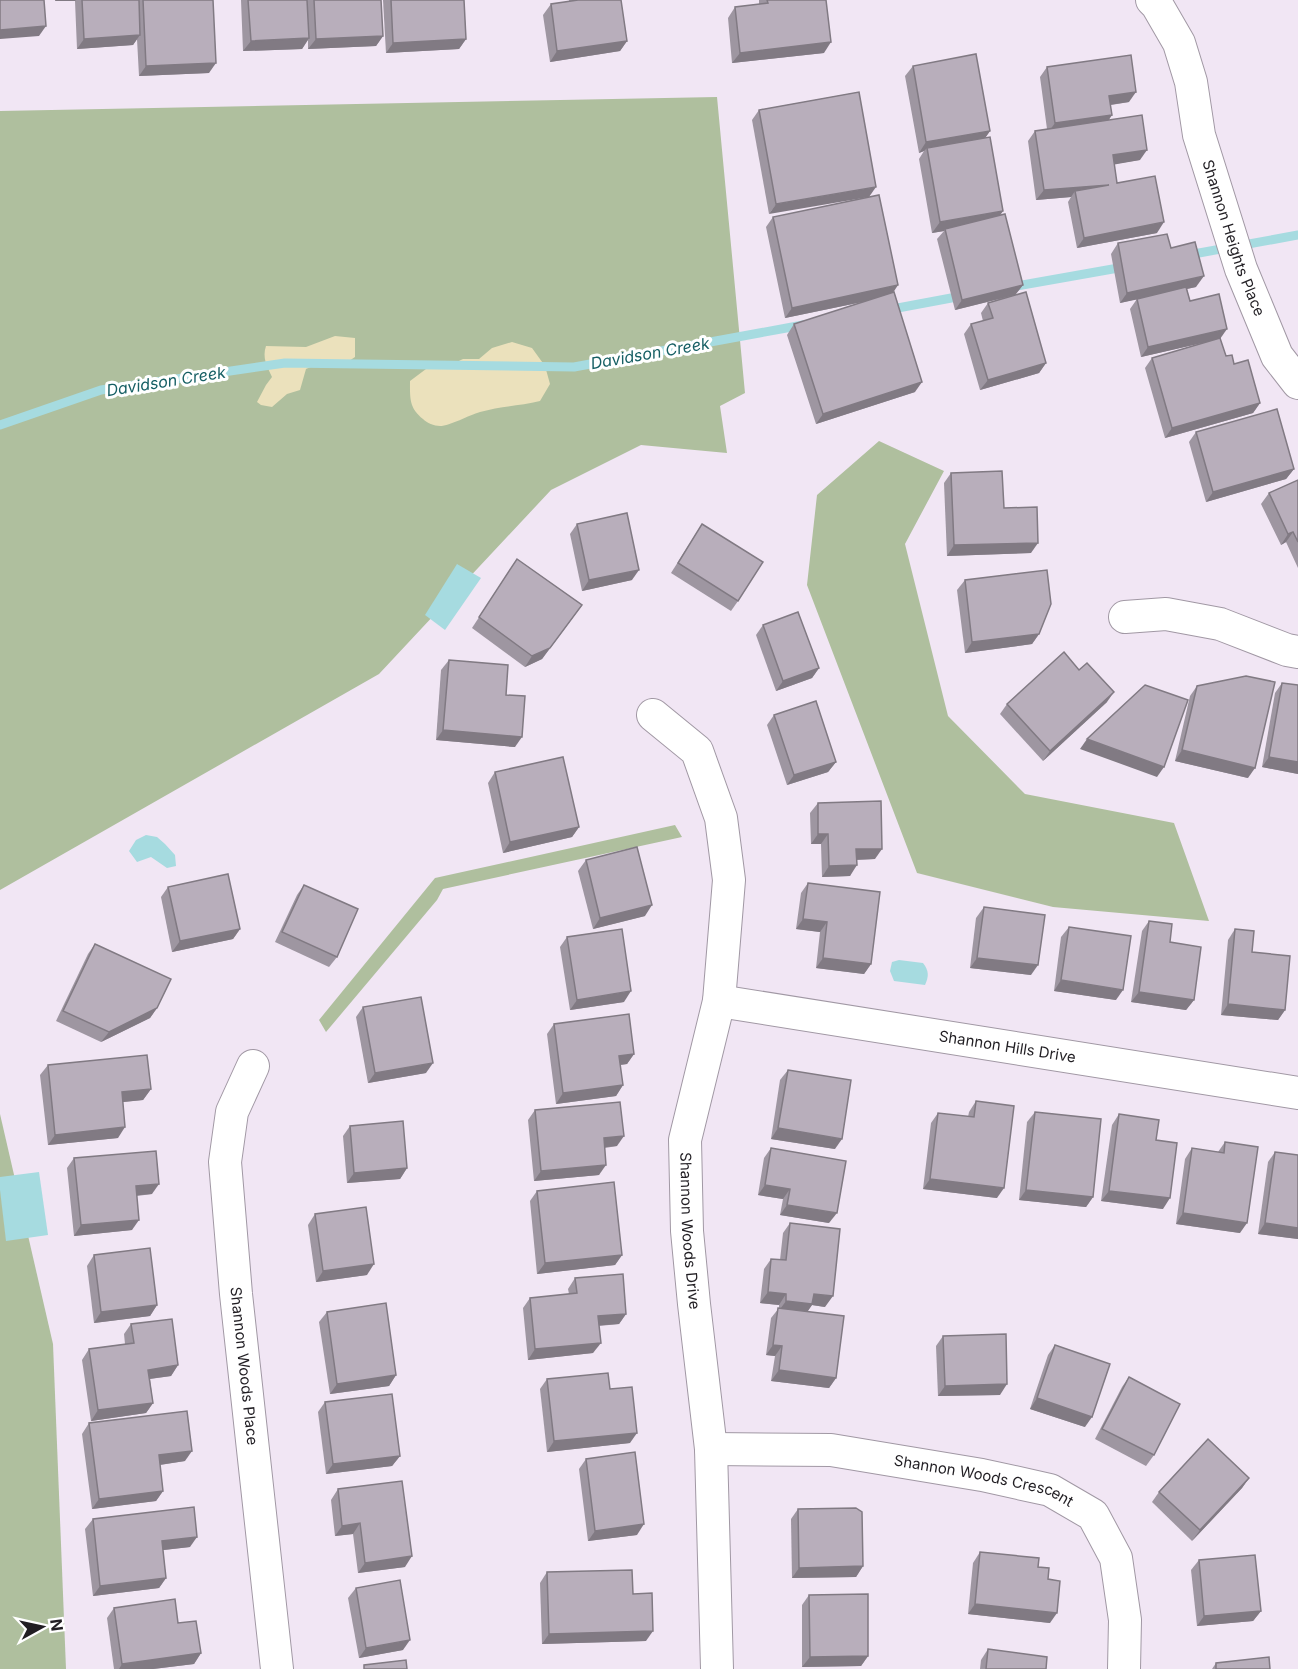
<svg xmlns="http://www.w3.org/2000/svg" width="1298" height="1669" font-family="Inter,sans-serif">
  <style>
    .green { fill: #afbf9e }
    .sand { fill: #ebe1bc }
    .water { fill: #a6dbe0 }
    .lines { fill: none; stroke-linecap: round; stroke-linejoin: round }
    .stream { stroke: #a6dbe0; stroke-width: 9 }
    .minor-casing { stroke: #a198a4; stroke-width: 34 }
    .minor { stroke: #fff; stroke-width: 32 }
    .wall { fill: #9e96a1 }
    .shaded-wall { fill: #817a83 }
    .building { fill: #b8aebb; stroke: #817a83; stroke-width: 1.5 }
    .labels { text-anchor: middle; stroke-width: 6; stroke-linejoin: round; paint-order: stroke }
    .street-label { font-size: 15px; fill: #211e23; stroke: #fff }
    .water-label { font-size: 16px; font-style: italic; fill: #165f64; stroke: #fff }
  </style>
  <rect width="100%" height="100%" fill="#f1e6f4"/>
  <g class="green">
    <path d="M717 97 745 393 720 406 727 453 641 445 551 490 379 674 0 890V111Z"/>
    <path d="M879 441 944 471 905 544 948 716 1025 794 1174 823 1209 921 1053 907 917 873 807 585 817 495Z"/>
    <path d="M675 825 682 837 443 889 437 900 326 1032 319 1020 435 878Z"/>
    <path d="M0 1114 53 1344 66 1669H0Z"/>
  </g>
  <g class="sand">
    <path d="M335 336 355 338V357L349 361 320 363 306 369 300 390 287 394 272 407 261 405 257 402 266 385 272 377C267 366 262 358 266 346L306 347Z"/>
    <path d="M512 342 532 348 545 366 550 384 540 401C520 406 500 406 480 412 469 415 450 426 440 426 434 426 427 423 423 419 409 408 410 398 410 381L426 369H442L463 359H479L492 348Z"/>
  </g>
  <g class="water">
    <path d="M457 564 481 578 445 630 425 615Z"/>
    <path d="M146 835 157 837 165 844 175 855 176 866 167 868 151 857 137 862 129 851 136 840Z"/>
    <path d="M899 960 923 963C929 971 929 976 925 985L894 981 890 971 892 962Z"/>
    <path d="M39 1172 48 1235 6 1241 0 1190V1177Z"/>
  </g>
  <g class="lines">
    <g class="stream">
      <path d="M1188 255 1298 235"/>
      <path d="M1011 287 1124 267"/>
      <path d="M887 310 962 296"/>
      <path d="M0 425 101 390 285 363 574 367 803 325"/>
    </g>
    <g class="minor-casing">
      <g id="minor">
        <path id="s1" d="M1152 0 1157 5 1179 43 1191 82 1199 135 1241 269 1277 356 1298 383"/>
        <path d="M1125 617 1166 614 1220 624 1287 650 1298 652"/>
        <path id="s2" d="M653 715 697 751 721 818 729 880 719 1001 685 1140 687 1231 694 1304 711 1449 717 1669"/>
        <path id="s3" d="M719 1001 1298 1093"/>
        <path id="s4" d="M253 1066 232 1112 225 1162 236 1294 277 1669"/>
        <path id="s5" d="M711 1449 831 1450 982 1475 1050 1490 1093 1515 1116 1558 1125 1620 1124 1669"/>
      </g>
    </g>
    <use href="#minor" class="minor"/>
  </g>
  <g class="wall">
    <path d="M55 0H213L209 73 139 76 137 39 133 45 77 49 75 1H55Z"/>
    <path d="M241 0H381L383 36 376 46 308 49V40L302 49 243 51Z"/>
    <path d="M383 0H464L466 39 459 49 386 53Z"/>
    <path d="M569 0H621L627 41 620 51 550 62 543 15 551 4 569 2Z"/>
    <path d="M759 0H826L824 53 732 63 728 18 735 7 759 4Z"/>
    <path d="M913 66 990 131 985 138 1003 211 1000 215 1023 285 1016 294 1046 363 1039 373 980 390 964 334 971 324 983 321 981 313 988 303 999 299 955 310 937 239 944 231 932 233 919 159 924 151 919 153 905 76Z"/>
    <path d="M1047 67 1129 102 1111 105 1109 120 1140 160 1114 164 1117 183 1157 233 1077 248 1068 202 1071 197 1036 200 1028 141 1035 131 1047 129 1040 77Z"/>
    <path d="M859 92 769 214 752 120 759 110Z"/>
    <path d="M773 217 892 293 915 392 816 424 787 335 794 324 872 300 785 318 766 227Z"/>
    <path d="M1118 243 1171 248 1196 287 1187 289 1190 301 1220 339 1226 356 1234 364 1260 403 1253 413 1165 438 1145 368 1152 358 1214 340 1141 357 1130 309 1137 299 1120 303 1111 254Z"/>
    <path d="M1196 432 1294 469 1286 479 1206 502 1189 442Z"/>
    <path d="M951 473 1004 508 1031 553 947 556 944 483Z"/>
    <path d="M1298 480V568L1286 542 1281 545 1261 504 1269 493Z"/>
    <path d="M577 524 632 580 582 591 570 534Z"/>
    <path d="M702 524 738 601 731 611 671 573Z"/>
    <path d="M517 559 582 605 542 659 525 667 472 628Z"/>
    <path d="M965 580 1039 634 1032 644 965 653 957 590Z"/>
    <path d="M763 625 819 668 812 678 776 691 756 635Z"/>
    <path d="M449 660 506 695 515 747 436 740 441 670Z"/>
    <path d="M1079 670 1107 702 1043 761 1000 714 1007 704Z"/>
    <path d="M1282 683 1298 774 1262 767 1275 693Z"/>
    <path d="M1197 686 1248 778 1175 761 1190 696Z"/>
    <path d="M774 715 836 762 828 772 787 785 767 725Z"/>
    <path d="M495 772 579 827 572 837 503 853 488 783Z"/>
    <path d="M818 803 875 859 857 860 850 876 822 877 821 844H811L810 813Z"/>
    <path d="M586 860 645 916 593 929 578 871Z"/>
    <path d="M808 883 871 964 864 974 816 968 820 932 796 929 801 893Z"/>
    <path d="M304 885 337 957 329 967 275 942 297 895Z"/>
    <path d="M168 887 240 929 233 939 172 952 161 897Z"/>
    <path d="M984 907 1031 975 970 968 976 918Z"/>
    <path d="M1149 921 1170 942 1194 1000 1186 1010 1131 1002 1142 931Z"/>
    <path d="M1069 927 1116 1000 1054 991 1061 937Z"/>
    <path d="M1235 929 1252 952 1285 1010 1278 1020 1221 1015 1228 940Z"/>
    <path d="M567 937 624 1002 570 1010 560 947Z"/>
    <path d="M95 944 157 1008 150 1018 101 1042 56 1021 88 954Z"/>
    <path d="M363 1007 426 1073 368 1083 356 1017Z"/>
    <path d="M554 1024 634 1054 627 1064 620 1065 623 1085 616 1096 556 1104 547 1034Z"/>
    <path d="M48 1065 151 1089 143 1100 122 1102 118 1138 48 1145 40 1075Z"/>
    <path d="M788 1070 835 1149 771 1139 780 1080Z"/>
    <path d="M976 1101 997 1198 923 1189 931 1123 938 1113 968 1117 969 1112Z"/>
    <path d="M535 1110 617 1146 605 1148 599 1175 534 1181 528 1120Z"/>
    <path d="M1035 1112 1093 1197 1086 1207 1019 1200 1027 1122Z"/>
    <path d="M1119 1114 1156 1140 1163 1209 1101 1201 1112 1125Z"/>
    <path d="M350 1126 407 1168 400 1179 347 1183 343 1136Z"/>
    <path d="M1225 1142 1240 1233 1176 1224 1185 1159 1192 1148 1218 1152Z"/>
    <path d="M771 1148 829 1223 780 1215 783 1199 758 1195 764 1158Z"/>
    <path d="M1275 1152 1298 1239 1258 1234 1268 1162Z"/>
    <path d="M74 1158 152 1194 137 1196 132 1230 74 1236 67 1168Z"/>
    <path d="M537 1191 622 1255 615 1265 537 1274 530 1201Z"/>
    <path d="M315 1214 367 1275 316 1282 308 1225Z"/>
    <path d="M790 1223 825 1307 812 1305 807 1312 836 1378 829 1388 771 1381 775 1356 766 1355 771 1318 779 1308V1305L760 1303 764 1269 771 1259 780 1260 783 1233Z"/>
    <path d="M94 1255 157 1305 150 1316 94 1323 87 1266Z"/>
    <path d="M575 1278 626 1314 619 1324 599 1326 593 1353 528 1360 523 1308 530 1298 569 1294 568 1289Z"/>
    <path d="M327 1312 396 1375 389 1386 330 1394 319 1322Z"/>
    <path d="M131 1324 178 1365 171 1376 150 1379 153 1403 146 1413 91 1421 82 1360 89 1349 125 1344 124 1334Z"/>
    <path d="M943 1336 1000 1395 938 1396 936 1346Z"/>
    <path d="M1055 1345 1085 1427 1030 1409 1048 1355Z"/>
    <path d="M1129 1377 1154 1455 1146 1466 1095 1439 1122 1387Z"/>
    <path d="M547 1379 610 1389 630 1443 547 1452 540 1389Z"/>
    <path d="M325 1402 400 1456 392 1466 326 1474 318 1412Z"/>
    <path d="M89 1423 185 1461 160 1465 163 1491 156 1501 92 1509 82 1434Z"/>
    <path d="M586 1459 637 1535 588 1541 579 1469Z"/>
    <path d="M1249 1478 1242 1488 1192 1541 1152 1502 1159 1492Z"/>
    <path d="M338 1489 405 1567 358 1573 353 1534 335 1536 331 1500Z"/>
    <path d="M798 1509 863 1566 856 1577 792 1578 791 1519Z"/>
    <path d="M93 1519 190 1547 163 1550 166 1578 159 1588 93 1596 85 1529Z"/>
    <path d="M980 1552 1038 1567 1048 1579 1050 1623 968 1614 973 1563Z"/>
    <path d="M1199 1560 1261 1611 1253 1621 1197 1626 1191 1570Z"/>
    <path d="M547 1572 633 1594 646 1641 542 1644 540 1583Z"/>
    <path d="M356 1588 403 1650 359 1658 348 1598Z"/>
    <path d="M809 1595 868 1656 861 1666 802 1667V1605Z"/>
    <path d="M114 1608 178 1623 201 1653 194 1664 153 1669H114L107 1618Z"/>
    <path d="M988 1649 1046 1669H980L981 1660Z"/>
    <path d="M1216 1663 1270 1669H1212Z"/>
  </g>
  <g class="shaded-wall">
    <path d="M56 0H76L75 1H55Z"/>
    <path d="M46 26 39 36 0 39V30Z"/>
    <path d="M140 35 133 45 77 49 84 39Z"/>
    <path d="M383 36 376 46 308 49 316 39Z"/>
    <path d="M309 38 302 49 243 51 251 41Z"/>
    <path d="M466 39 459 49 386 53 393 43Z"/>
    <path d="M627 41 620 51 550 62 557 51Z"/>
    <path d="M831 42 824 53 732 63 740 53Z"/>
    <path d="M216 63 209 73 139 76 146 66Z"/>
    <path d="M1136 92 1129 102 1102 106 1109 96Z"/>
    <path d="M1112 115 1105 126 1047 134 1055 123Z"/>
    <path d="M990 131 983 141 927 148 924 151 919 153 926 142Z"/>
    <path d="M1147 150 1140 160 1106 166 1113 155Z"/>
    <path d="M1109 185 1075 191 1071 197 1036 200 1044 190Z"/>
    <path d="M876 187 869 197 769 214 776 204Z"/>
    <path d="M1003 211 996 221 945 229 944 231 932 233 940 222Z"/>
    <path d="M1164 222 1157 233 1077 248 1084 238Z"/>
    <path d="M1204 276 1196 287 1120 303 1127 293Z"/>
    <path d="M898 285 891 296 785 318 792 308Z"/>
    <path d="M1023 285 1015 295 955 310 962 300Z"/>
    <path d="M1227 329 1220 339 1141 357 1148 347Z"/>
    <path d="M1046 363 1039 373 980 390 988 380Z"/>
    <path d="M922 382 915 392 816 424 823 414Z"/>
    <path d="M1260 403 1253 413 1165 438 1172 428Z"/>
    <path d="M1294 469 1286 479 1206 502 1213 492Z"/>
    <path d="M1293 532 1286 542 1281 545 1288 534Z"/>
    <path d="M1038 543 1031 553 947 556 954 545Z"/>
    <path d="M639 570 632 580 582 591 589 580Z"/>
    <path d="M582 605 542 659 525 667 532 656Z"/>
    <path d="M1039 634 1032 644 965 653 972 642Z"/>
    <path d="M819 668 812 678 776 691 783 681Z"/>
    <path d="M1114 692 1107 702 1043 761 1050 751Z"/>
    <path d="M443 730 522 737 515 747 436 740Z"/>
    <path d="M1087 739 1164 767 1157 777 1080 749Z"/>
    <path d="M1182 750 1255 768 1248 778 1175 761Z"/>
    <path d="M1269 757 1298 762V774L1262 767Z"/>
    <path d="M836 762 828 772 787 785 794 775Z"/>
    <path d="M579 827 572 837 503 853 510 842Z"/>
    <path d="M818 834H828L821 844H811Z"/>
    <path d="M856 849H882L875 859 849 860Z"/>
    <path d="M857 865 850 876 822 877 829 866Z"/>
    <path d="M652 905 645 916 593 929 600 918Z"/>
    <path d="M803 919 827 922 820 932 796 929Z"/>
    <path d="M240 929 233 939 172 952 180 941Z"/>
    <path d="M823 958 871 964 864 974 816 968Z"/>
    <path d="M977 958 1038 965 1031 975 970 968Z"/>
    <path d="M1061 980 1123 990 1116 1000 1054 991Z"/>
    <path d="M631 991 624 1002 570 1010 577 1000Z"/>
    <path d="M1139 992 1194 1000 1186 1010 1131 1002Z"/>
    <path d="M1228 1004 1285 1010 1278 1020 1221 1015Z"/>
    <path d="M157 1008 150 1018 101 1042 109 1032Z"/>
    <path d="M634 1054 627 1064 611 1066 619 1056Z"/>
    <path d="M433 1063 426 1073 368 1083 375 1073Z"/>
    <path d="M623 1085 616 1096 556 1104 563 1093Z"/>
    <path d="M151 1089 143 1100 114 1103 122 1092Z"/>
    <path d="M125 1127 118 1138 48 1145 55 1135Z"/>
    <path d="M778 1128 842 1139 835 1149 771 1139Z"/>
    <path d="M624 1136 617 1146 597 1148 604 1138Z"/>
    <path d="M606 1165 599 1175 534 1181 541 1171Z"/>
    <path d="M407 1168 400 1179 347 1183 354 1173Z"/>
    <path d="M930 1179 1004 1188 997 1198 923 1189Z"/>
    <path d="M159 1184 152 1194 129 1196 136 1186Z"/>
    <path d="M765 1185 790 1189 783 1199 758 1195Z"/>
    <path d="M1026 1190 1093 1197 1086 1207 1019 1200Z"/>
    <path d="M1109 1191 1170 1198 1163 1209 1101 1201Z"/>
    <path d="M787 1205 837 1213 829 1223 780 1215Z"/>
    <path d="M1183 1213 1247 1223 1240 1233 1176 1224Z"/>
    <path d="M139 1220 132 1230 74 1236 81 1225Z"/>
    <path d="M1265 1223 1298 1228V1239L1258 1234Z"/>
    <path d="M622 1255 615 1265 537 1274 545 1263Z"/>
    <path d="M374 1264 367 1275 316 1282 323 1271Z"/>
    <path d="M768 1292 786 1294 779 1305 760 1303Z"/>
    <path d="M814 1294 833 1296 825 1307 812 1305 805 1315 778 1312 786 1301Z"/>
    <path d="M157 1305 150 1316 94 1323 101 1312Z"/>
    <path d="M626 1314 619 1324 591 1326 598 1316Z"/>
    <path d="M601 1343 593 1353 528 1360 535 1349Z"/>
    <path d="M773 1345 782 1346 775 1356 766 1355Z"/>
    <path d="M178 1365 171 1376 141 1380 148 1370Z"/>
    <path d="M779 1370 836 1378 829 1388 771 1381Z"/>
    <path d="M396 1375 389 1386 330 1394 337 1384Z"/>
    <path d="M1007 1384 1000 1395 938 1396 945 1386Z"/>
    <path d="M1037 1398 1092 1417 1085 1427 1030 1409Z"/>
    <path d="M153 1403 146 1413 91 1421 98 1410Z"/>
    <path d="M637 1433 630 1443 547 1452 554 1441Z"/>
    <path d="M192 1451 185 1461 152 1466 159 1455Z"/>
    <path d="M400 1456 392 1466 326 1474 333 1464Z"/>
    <path d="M1249 1478 1242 1488 1192 1541 1200 1530Z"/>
    <path d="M163 1491 156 1501 92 1509 99 1499Z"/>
    <path d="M360 1523 353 1534 335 1536 342 1526Z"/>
    <path d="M644 1524 637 1535 588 1541 595 1531Z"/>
    <path d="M197 1537 190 1547 155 1551 162 1541Z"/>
    <path d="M412 1556 405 1567 358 1573 365 1563Z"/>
    <path d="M863 1566 856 1577 792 1578 799 1568Z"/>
    <path d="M166 1578 159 1588 93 1596 100 1586Z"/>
    <path d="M975 1604 1057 1613 1050 1623 968 1614Z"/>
    <path d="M1261 1611 1253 1621 1197 1626 1204 1616Z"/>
    <path d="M653 1631 646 1641 542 1644 549 1634Z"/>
    <path d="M410 1640 403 1650 359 1658 366 1648Z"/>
    <path d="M201 1653 194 1664 153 1669H119L122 1664Z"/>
    <path d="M868 1656 861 1666 802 1667 810 1657Z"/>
  </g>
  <g class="building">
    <path d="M0 0H44L46 26 0 30Z"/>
    <path d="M82 0H139L140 35 84 39Z"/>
    <path d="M143 0H213L216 63 146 66Z"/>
    <path d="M248 0H307L309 38 251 41Z"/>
    <path d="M314 0H381L383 36 316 39Z"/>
    <path d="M391 0H464L466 39 393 43Z"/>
    <path d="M578 0H621L627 41 557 51 551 4Z"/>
    <path d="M767 0H826L831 42 740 53 735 7 768 3Z"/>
    <path d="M976 54 990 131 926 142 913 66Z"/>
    <path d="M1131 55 1136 92 1109 96 1112 115 1055 123 1047 67Z"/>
    <path d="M859 92 876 187 776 204 759 110Z"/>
    <path d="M1142 115 1147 150 1113 155 1117 183 1155 176 1164 222 1084 238 1075 191 1109 185 1044 190 1035 131Z"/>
    <path d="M990 137 1003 211 940 222 927 148Z"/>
    <path d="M879 195 898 285 792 308 773 217Z"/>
    <path d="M1005 214 1023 285 962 300 945 229Z"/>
    <path d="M1167 234 1171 248 1195 242 1204 276 1127 293 1118 243Z"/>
    <path d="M1186 287 1190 301 1219 294 1227 329 1148 347 1137 299Z"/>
    <path d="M894 292 922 382 823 414 794 324Z"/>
    <path d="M1026 292 1046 363 988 380 971 324 993 318 988 303Z"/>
    <path d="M1220 338 1226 356 1232 355 1234 364 1248 360 1260 403 1172 428 1152 358Z"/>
    <path d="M1277 409 1294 469 1213 492 1196 432Z"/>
    <path d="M1002 471 1004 508 1037 507 1038 543 954 545 951 473Z"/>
    <path d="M1298 480V542L1293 532 1288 534 1269 493Z"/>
    <path d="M627 513 639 570 589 580 577 524Z"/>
    <path d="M702 524 763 562 738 601 678 563Z"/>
    <path d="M517 559 582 605 550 648 532 656 479 617Z"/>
    <path d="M1047 570 1051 604 1039 634 972 642 965 580Z"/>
    <path d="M798 612 819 668 783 681 763 625Z"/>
    <path d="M1064 652 1079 670 1087 663 1114 692 1050 751 1007 704Z"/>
    <path d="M449 660 508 665 506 695 525 696 522 737 443 730Z"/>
    <path d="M1246 676 1275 682 1255 768 1182 750 1197 686Z"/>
    <path d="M1282 683 1298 685V762L1269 757Z"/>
    <path d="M1145 685 1188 700 1164 767 1087 739Z"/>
    <path d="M816 701 836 762 794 775 774 715Z"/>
    <path d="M563 757 579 827 510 842 495 772Z"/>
    <path d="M881 801 882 849H856L857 865 829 866 828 834H818V803Z"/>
    <path d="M637 847 652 905 600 918 586 860Z"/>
    <path d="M228 874 240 929 180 941 168 887Z"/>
    <path d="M808 883 880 892 871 964 823 958 827 922 803 919Z"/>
    <path d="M304 885 358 909 337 957 282 932Z"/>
    <path d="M984 907 1045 915 1038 965 977 958Z"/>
    <path d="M1149 921 1172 924 1170 942 1201 947 1194 1000 1139 992Z"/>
    <path d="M1069 927 1131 936 1123 990 1061 980Z"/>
    <path d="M622 929 631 991 577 1000 567 937Z"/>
    <path d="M1235 929 1254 931 1252 952 1290 956 1285 1010 1228 1004Z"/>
    <path d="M95 944 171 979 157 1008 109 1032 63 1011Z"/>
    <path d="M421 997 433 1063 375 1073 363 1007Z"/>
    <path d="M629 1014 634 1054 619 1056 623 1085 563 1093 554 1024Z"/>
    <path d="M147 1055 151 1089 122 1092 125 1127 55 1135 48 1065Z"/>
    <path d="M788 1070 851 1080 842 1139 778 1128Z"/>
    <path d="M976 1101 1014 1106 1004 1188 930 1179 938 1113 974 1117Z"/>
    <path d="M620 1102 624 1136 604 1138 606 1165 541 1171 535 1110Z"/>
    <path d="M1035 1112 1101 1119 1093 1197 1026 1190Z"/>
    <path d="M1119 1114 1159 1120 1156 1140 1177 1143 1170 1198 1109 1191Z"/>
    <path d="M403 1121 407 1168 354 1173 350 1126Z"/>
    <path d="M1225 1142 1258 1147 1247 1223 1183 1213 1192 1148 1224 1153Z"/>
    <path d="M771 1148 846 1161 837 1213 787 1205 790 1189 765 1185Z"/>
    <path d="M156 1151 159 1184 136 1186 139 1220 81 1225 74 1158Z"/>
    <path d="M1275 1152 1298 1155V1228L1265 1223Z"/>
    <path d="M614 1182 622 1255 545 1263 537 1191Z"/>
    <path d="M366 1207 374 1264 323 1271 315 1214Z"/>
    <path d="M790 1223 840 1229 833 1296 814 1294 812 1304 786 1301V1294L768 1292 771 1259 786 1260Z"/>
    <path d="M150 1248 157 1305 101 1312 94 1255Z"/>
    <path d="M623 1274 626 1314 598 1316 601 1343 535 1349 530 1298 577 1293 575 1278Z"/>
    <path d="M386 1303 396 1375 337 1384 327 1312Z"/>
    <path d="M778 1308 844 1316 836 1378 779 1370 782 1346 773 1345Z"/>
    <path d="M172 1319 178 1365 148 1370 153 1403 98 1410 89 1349 134 1343 131 1324Z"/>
    <path d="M1006 1334 1007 1384 945 1386 943 1336Z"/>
    <path d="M1055 1345 1110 1364 1092 1417 1037 1398Z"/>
    <path d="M608 1373 610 1389 632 1387 637 1433 554 1441 547 1379Z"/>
    <path d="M1129 1377 1180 1404 1154 1455 1102 1429Z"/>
    <path d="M392 1394 400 1456 333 1464 325 1402Z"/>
    <path d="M187 1411 192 1451 159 1455 163 1491 99 1499 89 1423Z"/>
    <path d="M1208 1439 1249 1478 1200 1530 1159 1492Z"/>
    <path d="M635 1452 644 1524 595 1531 586 1459Z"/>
    <path d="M402 1481 412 1556 365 1563 360 1523 342 1526 338 1489Z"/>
    <path d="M194 1507 197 1537 162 1541 166 1578 100 1586 93 1519Z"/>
    <path d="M856 1508 862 1512 863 1566 799 1568 798 1509Z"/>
    <path d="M980 1552 1039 1558 1038 1567 1049 1568 1048 1579 1060 1581 1057 1613 975 1604Z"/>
    <path d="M1255 1555 1261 1611 1204 1616 1199 1560Z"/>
    <path d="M632 1570 633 1594 652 1593 653 1631 549 1634 547 1572Z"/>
    <path d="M400 1580 410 1640 366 1648 356 1588Z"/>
    <path d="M868 1594V1656L810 1657 809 1595Z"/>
    <path d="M175 1599 178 1623 196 1621 201 1653 122 1664 114 1608Z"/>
    <path d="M988 1649 1047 1657 1046 1669H986Z"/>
    <path d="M1269 1657 1270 1669H1216V1663Z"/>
    <path d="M406 1660 407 1669H364V1665Z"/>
  </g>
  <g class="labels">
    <g class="street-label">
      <text dy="5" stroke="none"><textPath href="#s1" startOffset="254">Shannon Heights Place</textPath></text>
      <text dy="5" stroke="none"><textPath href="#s3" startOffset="292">Shannon Hills Drive</textPath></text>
      <text dy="5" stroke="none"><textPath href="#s2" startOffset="546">Shannon Woods Drive</textPath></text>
      <text dy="5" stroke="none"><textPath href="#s4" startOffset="306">Shannon Woods Place</textPath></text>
      <text dy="5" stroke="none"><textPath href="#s5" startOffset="276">Shannon Woods Crescent</textPath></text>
    </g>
    <g class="water-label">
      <text transform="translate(650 353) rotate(-10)" y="6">Davidson Creek</text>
      <text transform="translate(166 381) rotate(-9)" y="6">Davidson Creek</text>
    </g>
  </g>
  <g transform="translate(42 1627) rotate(82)" stroke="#ffffff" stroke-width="4.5" paint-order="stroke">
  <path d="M0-4.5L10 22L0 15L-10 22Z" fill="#211e23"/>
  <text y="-9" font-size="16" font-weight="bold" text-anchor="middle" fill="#211e23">N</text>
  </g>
</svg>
